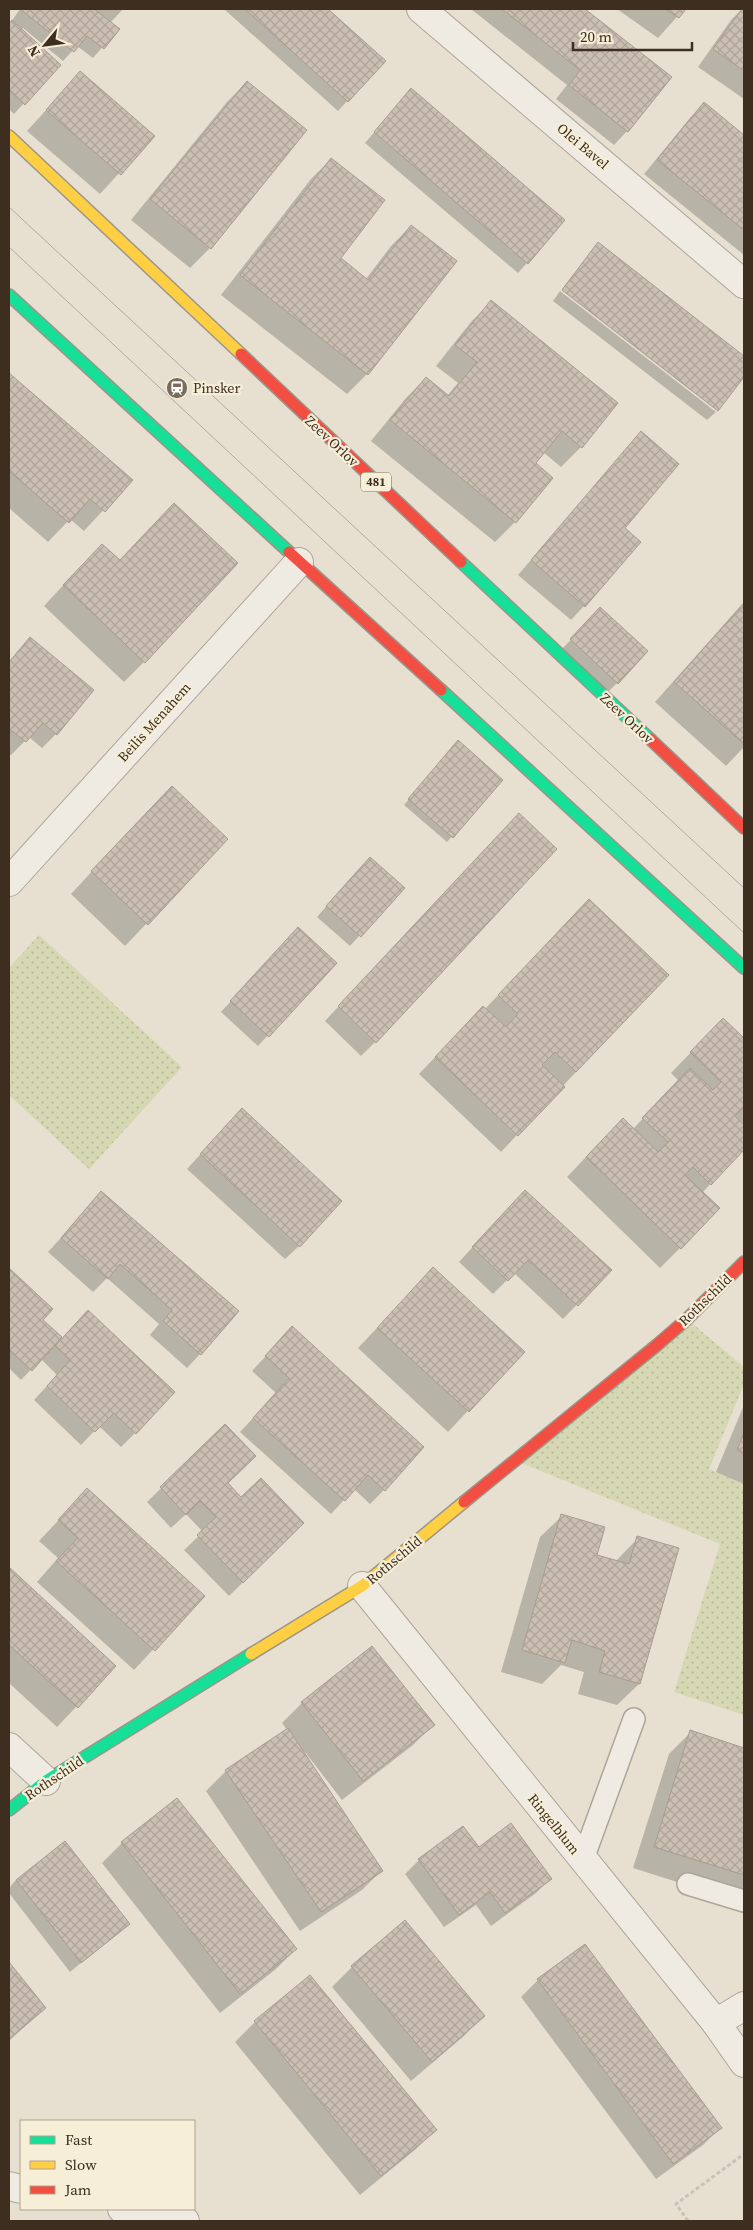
<svg xmlns="http://www.w3.org/2000/svg" width="753" height="2230" font-family="'Source Serif 4',serif">
  <style>
    .park { fill: url(#park-dots) }
    .shadow { fill: #0003 }
    .building { fill: url(#building-cross-hatch); stroke: #a89c90 }
    .lines { fill: none; stroke-linecap: round; stroke-linejoin: round }
    .lane-casing { stroke: #ada599; stroke-width: 24 }
    .street-casing { stroke: #ada599; stroke-width: 30 }
    .fast-casing { stroke: #9c958a; stroke-width: 14 }
    .slow-casing { stroke: #9c958a; stroke-width: 14 }
    .jam-casing { stroke: #9c958a; stroke-width: 14 }
    .path { stroke: #c8c2b9; stroke-width: 3; stroke-dasharray: 4 2.5; stroke-linecap: butt }
    .lane { stroke: #efebe3; stroke-width: 21 }
    .street { stroke: #efebe3; stroke-width: 28 }
    .fast { stroke: #16e098; stroke-width: 11 }
    .slow { stroke: #ffcf43; stroke-width: 11 }
    .jam { stroke: #f24e42; stroke-width: 11 }
    .tram { stroke: #afaaa2; stroke-width: 1 }
    .labels { text-anchor: middle; stroke-width: 4.5; stroke-linejoin: round; paint-order: stroke }
    .shield { fill: #f7eed8; stroke: #756857; stroke-width: 1 }
    .shield-label { font-size: 12px; font-weight: bold; fill: #3d2e20 }
    .street-label { font-size: 14px; fill: #3d2e20; stroke: #f7eed8 }
    .poi-label { font-size: 14px; fill: #3d2e20; stroke: #f7eed8; text-anchor: start }
  </style>
  <defs>
    <pattern id="park-dots" width="8" height="8" patternUnits="userSpaceOnUse" patternTransform="scale(1.25)"><rect width="8" height="8" fill="#d6d7b3"/><path d="M2 2h.1M6 6h.1" fill="none" stroke="#b9b99a" stroke-width="1.8" stroke-linecap="round"/></pattern>
    <pattern id="building-cross-hatch" width="8" height="8" patternUnits="userSpaceOnUse" patternTransform="scale(1.25)"><rect width="8" height="8" fill="#cbbfb2"/><path d="M0 0l8 8M0 8l8-8" fill="none" stroke="#afa499"/></pattern>
  </defs>
  <rect width="100%" height="100%" fill="#e7e0d1"/>
  <g class="park">
    <path d="M39 935 182 1067 89 1169 9 1095V968Z"/>
    <path d="M687 1319 744 1367V1384L709 1469 744 1484V1715L674 1692 720 1544 514 1460Z"/>
  </g>
  <g class="shadow">
    <path d="M20 9H123L110 23 118 29 93 58 77 46 63 61 23 28 21 30 59 65 14 114 9 109V25Z"/>
    <path d="M224 9H326L384 61 338 111Z"/>
    <path d="M471 9H583L670 78 627 131 614 145 556 99 567 85Z"/>
    <path d="M617 9H684L658 38Z"/>
    <path d="M742 9H744V99L698 67 731 20Z"/>
    <path d="M80 73 153 136 100 194 27 131Z"/>
    <path d="M247 82 306 130 210 248 190 268 131 220 227 102Z"/>
    <path d="M402 100 527 263 518 273 365 143Z"/>
    <path d="M704 104 744 136V255L644 174 690 118Z"/>
    <path d="M331 159 339 258 366 279 391 246 411 226 367 374 347 394 221 295 311 179Z"/>
    <path d="M598 244 744 357V375L717 410 562 289Z"/>
    <path d="M560 291 716 412 707 420 553 301Z"/>
    <path d="M491 302 581 447 561 467 543 452 534 463 515 522 495 542 371 441 406 398 426 378 447 396 458 383 436 366 471 322Z"/>
    <path d="M9 374 131 480 84 531 70 519 48 542 9 508Z"/>
    <path d="M641 433 623 528 584 606 571 620 518 575Z"/>
    <path d="M82 565 144 662 124 682 44 606Z"/>
    <path d="M744 602V747L726 766 655 702Z"/>
    <path d="M591 619 617 683 607 693 561 650Z"/>
    <path d="M30 638 56 734 42 748 29 737 11 755 9 754V662Z"/>
    <path d="M453 747 501 780 447 842 404 805Z"/>
    <path d="M150 809 227 839 125 946 71 894Z"/>
    <path d="M505 828 375 1042 361 1056 325 1021Z"/>
    <path d="M360 868 403 888 350 946 317 917Z"/>
    <path d="M572 918 667 975 501 1152 419 1074 467 1024 485 1009Z"/>
    <path d="M288 939 335 963 258 1046 221 1012Z"/>
    <path d="M723 1019 744 1040V1148L702 1193 680 1248 660 1268 567 1177 603 1139 633 1129 679 1081 671 1073Z"/>
    <path d="M228 1124 299 1246 285 1259 187 1169Z"/>
    <path d="M102 1193 200 1354 187 1368 150 1335 159 1324 107 1278 93 1292 48 1252Z"/>
    <path d="M511 1205 610 1270 563 1319 514 1273 493 1294 459 1262Z"/>
    <path d="M433 1269 523 1352 448 1432 358 1348Z"/>
    <path d="M9 1270 51 1309 41 1320 62 1339 135 1433 121 1447 99 1426 81 1445 34 1400 57 1375 41 1359 21 1380 9 1368Z"/>
    <path d="M279 1342 384 1490 370 1504 354 1489 331 1514 240 1432 276 1393 252 1371Z"/>
    <path d="M744 1405V1484L716 1472Z"/>
    <path d="M225 1426 227 1483 241 1499 303 1523 229 1596 184 1550 203 1532 186 1514 171 1528 147 1502Z"/>
    <path d="M87 1490 203 1596 134 1670 37 1582 58 1558 39 1541Z"/>
    <path d="M562 1516 595 1556 615 1562 638 1538 639 1684 617 1705 578 1694 584 1672 561 1665 542 1684 501 1672 540 1537Z"/>
    <path d="M9 1569 115 1666 57 1727 9 1683Z"/>
    <path d="M302 1703 433 1725 413 1745 342 1800 305 1752 303 1753 382 1870 362 1890 300 1931 206 1791 226 1771 287 1730 282 1723Z"/>
    <path d="M691 1732 744 1749V1894L737 1901 633 1868 669 1754Z"/>
    <path d="M177 1799 296 1949 276 1969 220 2013 102 1863 122 1843Z"/>
    <path d="M478 1849 550 1879 536 1893 491 1926 476 1905 444 1927 405 1874 419 1860Z"/>
    <path d="M16 1880 128 1924 70 1972 9 1893V1888Z"/>
    <path d="M585 1945 720 2128 703 2145 656 2179 521 1997 538 1980Z"/>
    <path d="M9 1964 45 2008 9 2041Z"/>
    <path d="M352 1967 483 2016 464 2036 411 2081 332 1987Z"/>
    <path d="M310 1977 436 2129 416 2149 360 2195 235 2042 255 2022Z"/>
  </g>
  <g class="building">
    <path d="M20 9H94L120 29 104 49 87 36 74 52Z"/>
    <path d="M245 9H328L386 61 348 102Z"/>
    <path d="M502 9H585L672 77 628 132 569 85 580 70Z"/>
    <path d="M665 9H686L679 18Z"/>
    <path d="M742 9H744V71L713 49Z"/>
    <path d="M12 20 61 65 25 105 9 90V24Z"/>
    <path d="M80 71 155 136 121 175 46 110Z"/>
    <path d="M247 81 307 130 211 249 150 199Z"/>
    <path d="M411 88 565 220 528 264 374 132Z"/>
    <path d="M704 102 744 135V230L657 160Z"/>
    <path d="M331 158 385 200 341 258 368 280 411 225 457 261 368 375 240 275Z"/>
    <path d="M598 242 744 356V377L718 411 562 290Z"/>
    <path d="M491 300 618 403 582 448 562 431 536 463 553 478 516 523 390 420 426 377 449 396 477 362 455 345Z"/>
    <path d="M9 373 133 480 105 512 90 499 69 523 9 471Z"/>
    <path d="M641 431 679 464 625 528 641 542 585 607 531 560Z"/>
    <path d="M174 503 238 563 145 663 63 585 102 544 120 560Z"/>
    <path d="M744 603V744L674 682Z"/>
    <path d="M600 607 648 651 618 684 570 639Z"/>
    <path d="M30 637 94 690 57 735 43 723 26 742 12 731 9 735V662Z"/>
    <path d="M458 740 503 780 453 838 408 799Z"/>
    <path d="M172 786 228 839 148 925 91 871Z"/>
    <path d="M519 813 557 849 376 1043 338 1006Z"/>
    <path d="M370 857 405 888 361 937 326 906Z"/>
    <path d="M589 899 669 975 576 1072 555 1052 542 1065 565 1087 518 1136 435 1057 483 1006 506 1027 518 1014 498 995Z"/>
    <path d="M298 927 337 963 269 1037 230 1001Z"/>
    <path d="M723 1018 744 1038V1107L735 1116 744 1125V1150L711 1185 693 1167 685 1175 720 1208 681 1249 586 1157 623 1118 658 1152 668 1142 642 1118 690 1068 713 1090 721 1082 690 1052Z"/>
    <path d="M242 1108 342 1201 300 1247 200 1154Z"/>
    <path d="M525 1190 612 1270 578 1306 528 1260 508 1281 472 1247Z"/>
    <path d="M101 1191 239 1311 201 1355 163 1321 172 1310 120 1264 108 1279 61 1238Z"/>
    <path d="M433 1267 525 1352 469 1412 377 1328Z"/>
    <path d="M9 1268 53 1309 43 1320 62 1337 32 1371 9 1350Z"/>
    <path d="M88 1310 175 1392 136 1434 114 1413 95 1432 47 1386 70 1360 55 1346Z"/>
    <path d="M292 1326 424 1447 385 1491 368 1475 345 1501 253 1418 289 1378 265 1356Z"/>
    <path d="M225 1424 256 1456 228 1483 241 1497 261 1478 304 1523 243 1583 197 1535 216 1517 200 1501 186 1515 160 1487Z"/>
    <path d="M744 1432V1454L737 1450Z"/>
    <path d="M87 1488 205 1596 155 1651 56 1561 78 1538 58 1520Z"/>
    <path d="M561 1514 605 1527 597 1555 629 1564 637 1536 679 1548 640 1684 599 1672 605 1651 572 1640 565 1663 522 1650Z"/>
    <path d="M9 1567 116 1666 78 1708 9 1645Z"/>
    <path d="M372 1646 435 1725 363 1781 301 1702Z"/>
    <path d="M288 1728 383 1871 321 1912 225 1770Z"/>
    <path d="M690 1730 744 1748V1875L654 1847Z"/>
    <path d="M177 1798 297 1949 240 1994 121 1842Z"/>
    <path d="M511 1823 552 1879 505 1913 490 1892 459 1915 418 1859 463 1826 479 1847Z"/>
    <path d="M65 1841 130 1924 81 1963 16 1880Z"/>
    <path d="M405 1920 485 2016 432 2062 351 1966Z"/>
    <path d="M585 1944 722 2128 673 2164 537 1979Z"/>
    <path d="M9 1962 46 2008 9 2039Z"/>
    <path d="M310 1975 437 2130 381 2176 254 2021Z"/>
  </g>
  <g class="lines">
    <g class="lane-casing">
      <g id="lane">
        <path d="M583 1859 634 1719"/>
        <path d="M688 1884 744 1901"/>
      </g>
    </g>
    <g class="street-casing">
      <g id="street">
        <path d="M421 9 744 284"/>
        <path d="M9 882 299 562"/>
        <path d="M362 1586 716 2023 744 2063"/>
        <path d="M9 1747 46 1781"/>
        <path d="M716 2023 744 2006"/>
        <path d="M9 2186 21 2189"/>
        <path d="M122 2209 185 2221"/>
      </g>
    </g>
    <g class="fast-casing">
      <g id="fast">
        <path d="M9 295 289 552"/>
        <path d="M461 562 650 739"/>
        <path d="M441 690 744 968"/>
        <path d="M9 1810 46 1781 251 1654"/>
      </g>
    </g>
    <g class="slow-casing">
      <g id="slow">
        <path d="M9 136 241 354"/>
        <path d="M251 1654 362 1586 464 1502"/>
      </g>
    </g>
    <g class="jam-casing">
      <g id="jam">
        <path d="M241 354 461 562"/>
        <path d="M289 552 441 690"/>
        <path d="M650 739 744 828"/>
        <path d="M464 1502 657 1345 687 1319 744 1262"/>
      </g>
    </g>
    <path class="path" d="M688 2221 676 2204 744 2154"/>
    <use href="#lane" class="lane"/>
    <use href="#street" class="street"/>
    <use href="#fast" class="fast"/>
    <use href="#slow" class="slow"/>
    <use href="#jam" class="jam"/>
    <g class="tram">
      <path d="M9 207 744 888"/>
      <path d="M9 247 744 933"/>
    </g>
  </g>
  <defs>
    <g id="station-disc" transform="scale(1.125)"><circle r="9.5" fill="#786c5e" stroke="#f7eed8"/><path d="M-3-6H3Q5-6 5-4V2Q5 4 3 4L4.5 6H3L1.5 4h-3L-3 6H-4.5L-3 4Q-5 4-5 2V-4Q-5-6-3-6ZM-3.5-4v3h7v-3ZM-3.5 1v1.5H-2V1ZM2 1v1.5H3.5V1Z" fill="#fff"/></g>
  </defs>
  <g fill-rule="evenodd">
    <use href="#station-disc" x="177" y="388"/>
  </g>
  <g class="labels">
    <rect class="shield" x="361" y="472.5" width="30" height="19" rx="4"/>
    <g class="shield-label">
      <text x="376" y="486">481</text>
    </g>
    <g class="street-label">
      <text transform="translate(583 146) rotate(40)" y="5">Olei Bavel</text>
      <text transform="translate(332 441) rotate(43)" y="5">Zeev Orlov</text>
      <text transform="translate(627 718) rotate(43)" y="5">Zeev Orlov</text>
      <text transform="translate(154 722) rotate(-48)" y="5">Beilis Menahem</text>
      <text transform="translate(705 1300) rotate(-44)" y="5">Rothschild</text>
      <text transform="translate(394 1560) rotate(-40)" y="5">Rothschild</text>
      <text transform="translate(54 1778) rotate(-34)" y="5">Rothschild</text>
      <text transform="translate(554 1824) rotate(51)" y="5">Ringelblum</text>
    </g>
    <g class="poi-label">
      <text x="193" y="393">Pinsker</text>
    </g>
  </g>
  <rect width="753" height="2230" fill="none" stroke="#3d2e20" stroke-width="20"/>
  <rect x="20" y="2120" width="175" height="90" fill="#f7eed8" stroke="#ada18e"/>
  <rect x="30" y="2136" width="25" height="8" fill="#16e098" stroke="#ada18e"/>
  <text x="65" y="2145" font-size="15" fill="#3d2e20">Fast</text>
  <rect x="30" y="2161" width="25" height="8" fill="#ffcf43" stroke="#ada18e"/>
  <text x="65" y="2170" font-size="15" fill="#3d2e20">Slow</text>
  <rect x="30" y="2186" width="25" height="8" fill="#f24e42" stroke="#ada18e"/>
  <text x="65" y="2195" font-size="15" fill="#3d2e20">Jam</text>
  <g transform="translate(45 45) rotate(241)" stroke="#f7eed8" stroke-width="4" paint-order="stroke">
  <path d="M0-4L9 19L0 12L-9 19Z" fill="#3d2e20"/>
  <text y="-8" font-size="14" font-weight="bold" text-anchor="middle" fill="#3d2e20">N</text>
  </g>
  <path d="M573 42v8h119v-8" fill="none" stroke="#3d2e20" stroke-width="2.5"/>
  <text x="580" y="42" font-size="15" fill="#3d2e20" stroke="#f7eed8" stroke-width="4" paint-order="stroke">20 m</text>
</svg>
